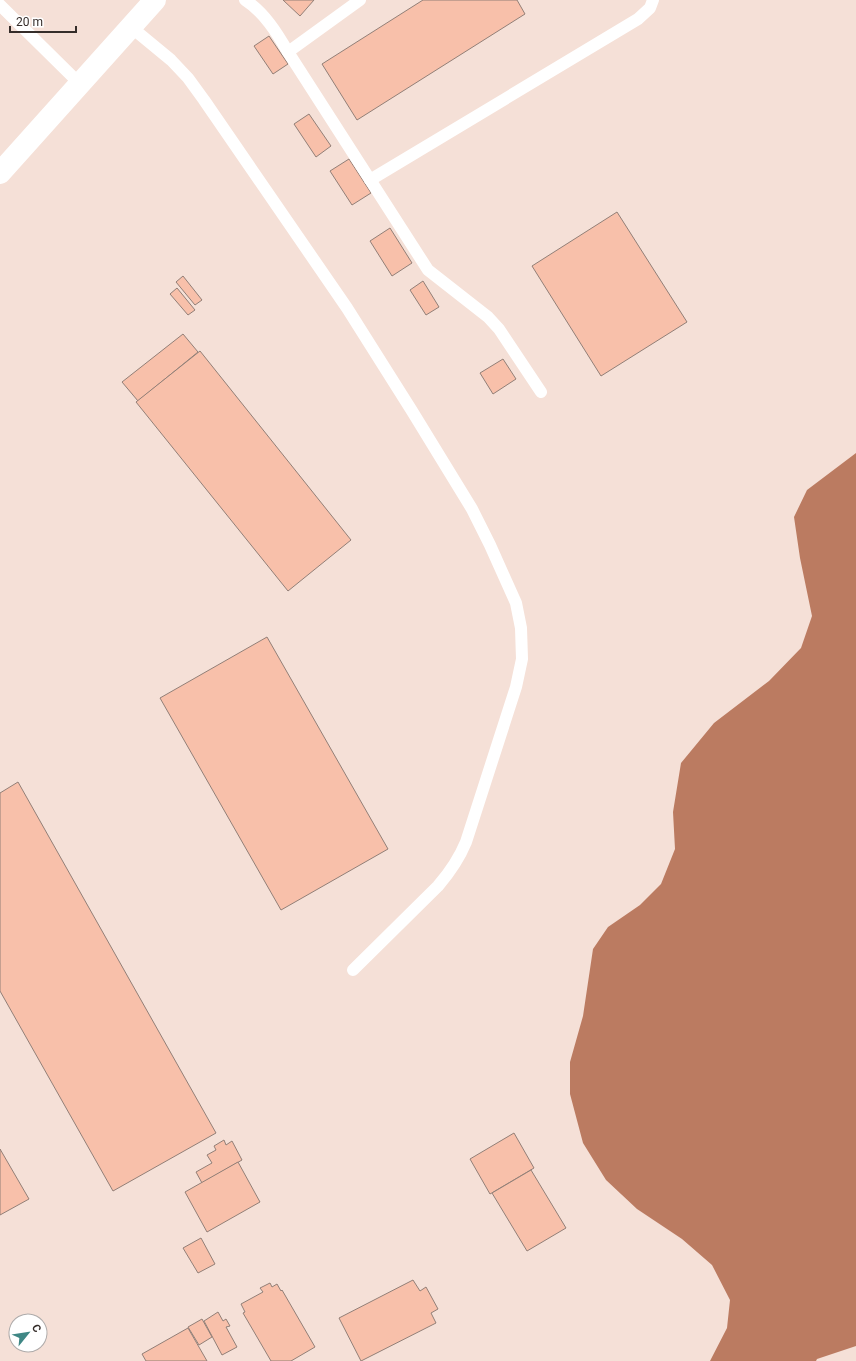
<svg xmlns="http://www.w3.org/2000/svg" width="856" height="1361" font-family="Roboto,sans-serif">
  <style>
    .water { fill: #bb7b61 }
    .building { fill: #f8c0aa; stroke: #927f77 }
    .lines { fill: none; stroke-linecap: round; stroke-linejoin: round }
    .service { stroke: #fff; stroke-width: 12 }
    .minor { stroke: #fff; stroke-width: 22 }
  </style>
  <rect width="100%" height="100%" fill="#f5e0d7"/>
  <path class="water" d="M856 453V1346L817 1359 816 1361H710L727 1328 730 1300 712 1265 682 1239 637 1209 606 1180 583 1143 570 1094V1062L583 1016 593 949 608 927 640 905 661 884 675 849 673 812 681 763 714 723 769 681 801 648 812 616 800 558 794 517 807 490Z"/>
  <g class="building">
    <path d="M283 0H314L300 16Z"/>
    <path d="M423 0H517L525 14 357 120 322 64Z"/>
    <path d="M269 36 288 64 273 74 254 46Z"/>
    <path d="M309 114 331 146 316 157 294 124Z"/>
    <path d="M349 159 371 193 352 205 330 171Z"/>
    <path d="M617 212 687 322 601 376 532 266Z"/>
    <path d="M390 228 412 263 392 276 370 241Z"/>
    <path d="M183 276 202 300 195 305 176 282Z"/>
    <path d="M423 281 439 307 426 315 410 290Z"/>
    <path d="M177 288 195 310 188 315 170 294Z"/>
    <path d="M183 334 198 352 138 401 122 382Z"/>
    <path d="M200 351 351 540 288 591 136 402Z"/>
    <path d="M503 359 516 379 493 394 480 373Z"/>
    <path d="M267 637 388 849 281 910 160 698Z"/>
    <path d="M18 782 216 1133 113 1191 0 991V793Z"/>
    <path d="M514 1133 534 1168 490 1194 470 1159Z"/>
    <path d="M224 1140 226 1145 232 1141 242 1160 202 1183 196 1172 212 1163 207 1155 216 1150 214 1146Z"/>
    <path d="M0 1149 29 1199 0 1215Z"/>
    <path d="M238 1162 260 1202 207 1232 185 1192Z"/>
    <path d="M531 1170 566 1228 527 1251 492 1193Z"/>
    <path d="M201 1238 215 1264 198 1273 183 1248Z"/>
    <path d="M413 1280 420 1291 426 1287 438 1309 431 1313 436 1323 361 1361 339 1318Z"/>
    <path d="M270 1283 272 1287 277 1284 281 1291 282 1290 315 1347 291 1361H271L243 1313 245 1312 241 1304 263 1292 260 1288Z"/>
    <path d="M218 1312 223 1321 226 1319 230 1326 226 1327 237 1347 222 1355 204 1321Z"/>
    <path d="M202 1319 212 1337 199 1345 188 1327Z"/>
    <path d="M188 1328 207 1361H146L142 1354Z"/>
  </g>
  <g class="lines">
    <g class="service">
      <path d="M245 0C264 12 277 33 288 52L360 0"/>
      <path d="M0 5 80 84"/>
      <path d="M131 27 171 60 188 78 204 100 347 308 412 411 472 509 490 545 516 603 521 628 522 659 516 687 466 842C459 859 450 872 438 886L353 970"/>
      <path d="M288 52 428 270 488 317 499 329 541 392"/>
      <path d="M370 180 638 19 650 8 653 0"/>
    </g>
    <path class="minor" d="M0 173 155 0"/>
  </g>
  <g transform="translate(28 1333) rotate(60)"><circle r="19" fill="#ffffff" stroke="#aeabaa"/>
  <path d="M0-3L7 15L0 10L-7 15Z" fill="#3f8785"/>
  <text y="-6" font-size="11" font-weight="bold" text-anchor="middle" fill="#352d2a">С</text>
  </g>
  <path d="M10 26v6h66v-6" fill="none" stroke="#352d2a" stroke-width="2"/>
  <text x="16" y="26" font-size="12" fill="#352d2a" stroke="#ffffff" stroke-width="3" paint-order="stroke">20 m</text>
</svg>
